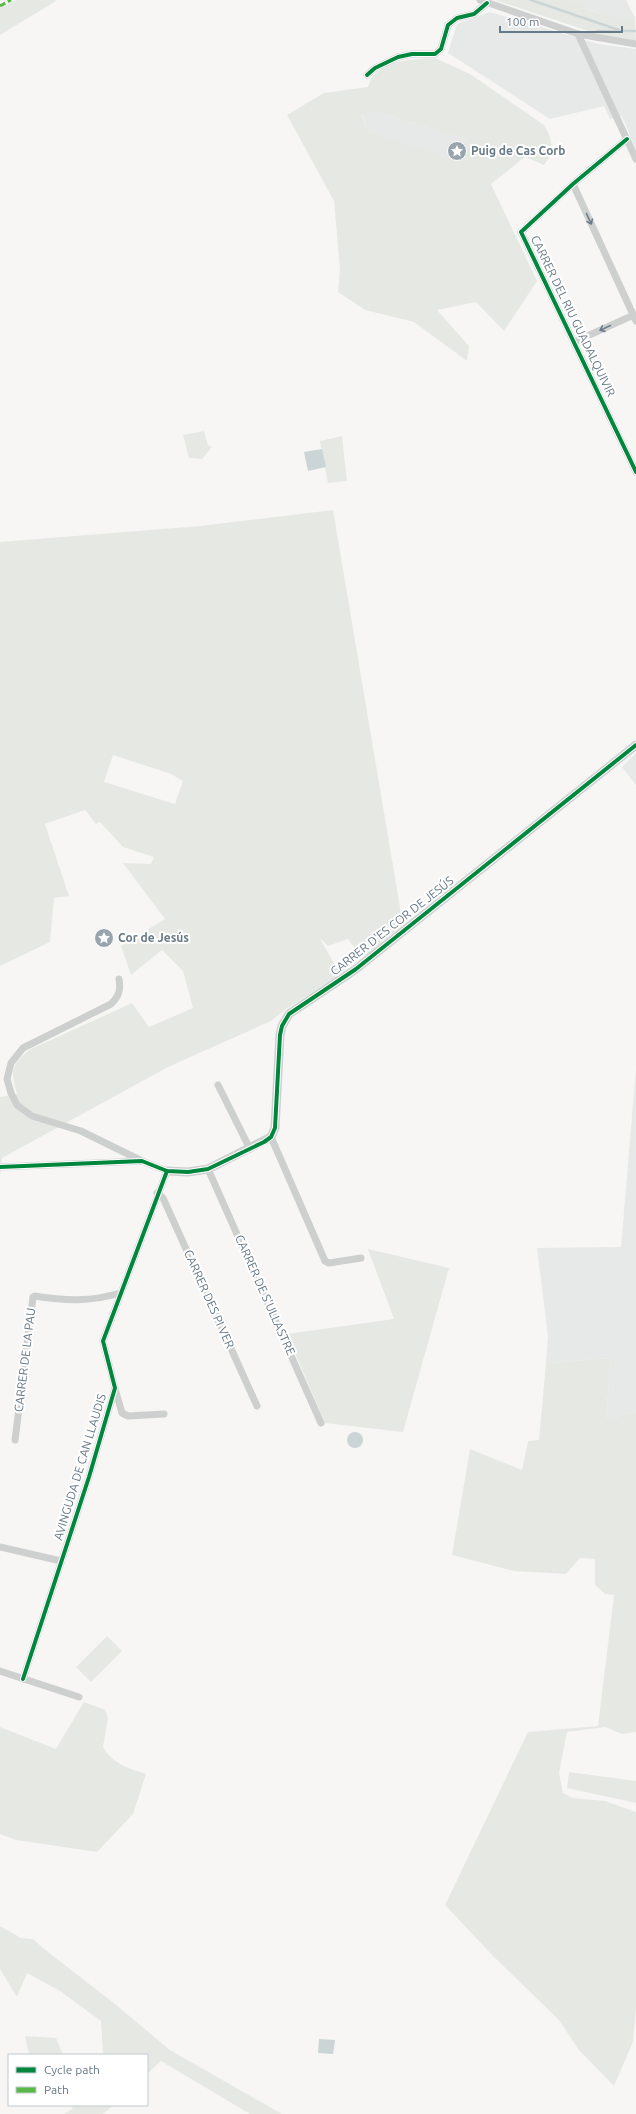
<svg xmlns="http://www.w3.org/2000/svg" width="636" height="2114" font-family="Ubuntu,sans-serif">
  <style>
    .built { fill: #e7e8e8 }
    .green { fill: #e6e9e3; fill-rule: evenodd }
    .water { fill: #cbd5d6 }
    .lines { fill: none; stroke-linecap: round; stroke-linejoin: round }
    .stream { stroke: #cbd5d6; stroke-width: 2.5 }
    .minor { stroke: #ced0d0; stroke-width: 7 }
    .tertiary { stroke: #ced0d0; stroke-width: 9 }
    .quiet { stroke: #58b947; stroke-width: 3; stroke-dasharray: 6 3; stroke-linecap: butt }
    .cycleway-casing { stroke: #fff; stroke-width: 6 }
    .cycleway { stroke: #00873e; stroke-width: 4 }
    .oneway { stroke: #6b7d8a }
    .labels { text-anchor: middle; stroke-width: 4; stroke-linejoin: round; paint-order: stroke }
    .poi-label { font-size: 12px; font-weight: bold; fill: #667986; stroke: #fff; text-anchor: start }
    .street-label { font-size: 12px; fill: #667986; stroke: #fff }
  </style>
  <rect width="100%" height="100%" fill="#f7f6f5"/>
  <g class="built">
    <path d="M572 0H626L635 18H611L581 7Z"/>
    <path d="M490 12 598 44 636 49V150L622 116 610 119 604 106 550 119 448 53 457 24Z"/>
    <path d="M378 112 467 140 461 162 369 132 361 114Z"/>
    <path d="M636 753V785L622 767Z"/>
    <path d="M636 1069V1412L606 1419 611 1358 546 1363 548 1336 537 1248 621 1247Z"/>
  </g>
  <g class="green">
    <path d="M16 0H55L56 1 0 35V8Z"/>
    <path d="M495 0H572C592 15 611 18 635 18L636 41 597 34Z"/>
    <path d="M435 58 470 74 544 125C553 139 555 152 544 165L525 157 491 184 537 281 504 331 476 302 437 310 469 346 467 361 414 322 365 310 338 292 340 269 334 201 287 115 324 93 368 87C375 60 411 59 435 58ZM378 112 467 140 461 161 369 132 361 115Z"/>
    <path d="M204 431 208 445 212 447 202 459 189 458 183 435Z"/>
    <path d="M342 436 347 481 328 483 320 441Z"/>
    <path d="M333 510 403 925 368 955 359 954 348 939 328 946 319 937 341 975 286 1009 271 1021 168 1067 2 1158 0 1178V1097L17 1094C10 1072 11 1065 29 1050L132 1003 149 1027 193 1008 183 971 162 950 131 975 121 946 165 919 123 863 151 864 154 857 123 847 100 822 96 824 85 810 45 824 69 896 54 898 50 942 0 966V542L200 526ZM113 755 171 774 183 781 175 804 104 782Z"/>
    <path d="M368 1249 449 1268 403 1432 325 1423 287 1334 394 1319Z"/>
    <path d="M611 1358 606 1419 636 1412V1732L622 1734 605 1727 567 1732 559 1773 563 1793 573 1798 605 1801 636 1812V2008L633 2042 614 2086 578 2049 559 2020 494 1957 445 1905 528 1732 598 1726 614 1595 605 1594 595 1585V1559L580 1558 566 1574 514 1571 452 1555 470 1449 522 1470 528 1441 539 1440 546 1363Z"/>
    <path d="M107 1636 122 1651 91 1682 76 1667Z"/>
    <path d="M84 1702 105 1710 108 1718 103 1747C113 1764 128 1768 146 1774L133 1814 97 1852 16 1840 0 1834V1727L56 1749Z"/>
    <path d="M569 1772 636 1781V1803L567 1788Z"/>
    <path d="M0 1926 21 1938 33 1939 43 1948 115 2004 170 2050 282 2114H250L161 2061 147 2074V2055H103L101 2021 60 1991 27 1973 17 1997 0 1969Z"/>
    <path d="M25 2036 56 2038 63 2055H29Z"/>
    <path d="M73 2105H114L103 2114H64L72 2109Z"/>
  </g>
  <g class="water">
    <path d="M322 449 326 467 308 471 304 452Z"/>
    <circle cx="355" cy="1440" r="8"/>
    <path d="M319 2039 335 2040 333 2054 318 2053Z"/>
  </g>
  <g class="lines">
    <g class="stream">
      <path d="M531 0 619 30"/>
      <path d="M597 31H636"/>
    </g>
    <g class="minor">
      <path d="M480 0 578 34 636 44"/>
      <path d="M578 34 636 159"/>
      <path d="M367 75 375 68 398 57 412 54H435L441 49 448 25 457 18 474 14 487 3"/>
      <path d="M627 139 573 184 521 232 636 472"/>
      <path d="M573 184 636 321"/>
      <path d="M574 342 636 314"/>
      <path d="M119 979C121 990 119 996 111 1004L23 1048 11 1063 7 1079 11 1093 17 1105 32 1116 81 1131 140 1160"/>
      <path d="M218 1085 250 1149"/>
      <path d="M271 1137 325 1261 329 1263 361 1258"/>
      <path d="M0 1167 142 1161 167 1171 103 1341 115 1388 89 1477 23 1679"/>
      <path d="M208 1169 321 1423"/>
      <path d="M157 1193 163 1198 257 1406"/>
      <path d="M115 1389 122 1413 128 1416 164 1414"/>
      <path d="M15 1440 33 1297 35 1296C66 1301 90 1302 120 1293"/>
      <path d="M0 1547 61 1561"/>
      <path d="M0 1671 79 1697"/>
    </g>
    <path class="tertiary" d="M167 1171 188 1172 208 1169 271 1137 275 1128 280 1035 282 1026 289 1014 356 969 636 745"/>
    <path class="quiet" d="M0 6 11 0"/>
    <g class="cycleway-casing">
      <g id="cycleway">
        <path d="M367 75 375 68 398 57 412 54H435L441 49 448 25 457 18 474 14 487 3"/>
        <path d="M627 139 573 184 521 232 636 472"/>
        <path d="M0 1167 142 1161 167 1171 188 1172 208 1169 264 1142 271 1137 275 1128 280 1035 282 1026 289 1014 356 969 636 745"/>
        <path d="M23 1679 89 1477 115 1388 103 1341 167 1171"/>
      </g>
    </g>
    <use href="#cycleway" class="cycleway"/>
  </g>
  <defs><path id="oneway-shaft" d="M-6 0H5M1.5-3L5.5 0L1.5 3" fill="none" stroke-width="1.6" stroke-linecap="round" stroke-linejoin="round"/></defs>
  <g class="oneway">
    <use href="#oneway-shaft" transform="translate(589 219) rotate(65)"/>
    <use href="#oneway-shaft" transform="translate(605 328) rotate(155)"/>
  </g>
  <defs>
    <g id="sight-disc" transform="scale(1)"><circle r="9.5" fill="#99a5ad" stroke="#fff"/><path d="M0-6L1.8-2.2L6-1.7L2.9 1.2L3.7 5.4L0 3.3L-3.7 5.4L-2.9 1.2L-6-1.7L-1.8-2.2Z" fill="#fff"/></g>
  </defs>
  <g fill-rule="evenodd">
    <use href="#sight-disc" x="457" y="151"/>
    <use href="#sight-disc" x="104" y="938"/>
  </g>
  <g class="labels">
    <g class="poi-label">
      <text x="471" y="155">Puig de Cas Corb</text>
      <text x="118" y="942">Cor de Jesús</text>
    </g>
    <g class="street-label">
      <text transform="translate(573 316) rotate(64)" y="4">CARRER DEL RIU GUADALQUIVIR</text>
      <text transform="translate(392 926) rotate(-38)" y="4">CARRER D'ES COR DE JESÚS</text>
      <text transform="translate(265 1295) rotate(66)" y="4">CARRER DE S'ULLASTRE</text>
      <text transform="translate(209 1299) rotate(66)" y="4">CARRER DES PI VER</text>
      <text transform="translate(25 1360) rotate(-83)" y="4">CARRER DE LA PAU</text>
      <text transform="translate(80 1467) rotate(-73)" y="4">AVINGUDA DE CAN LLAUDIS</text>
    </g>
  </g>
  <rect x="8" y="2054" width="140" height="52" fill="#ffffff" stroke="#c2c9cf"/>
  <rect x="16" y="2067" width="20" height="6" fill="#00873e" stroke="#c2c9cf"/>
  <text x="44" y="2074" font-size="12" fill="#667986">Cycle path</text>
  <rect x="16" y="2087" width="20" height="6" fill="#58b947" stroke="#c2c9cf"/>
  <text x="44" y="2094" font-size="12" fill="#667986">Path</text>
  <path d="M500 26v6h122v-6" fill="none" stroke="#667986" stroke-width="2"/>
  <text x="506" y="26" font-size="12" fill="#667986" stroke="#ffffff" stroke-width="3" paint-order="stroke">100 m</text>
</svg>
